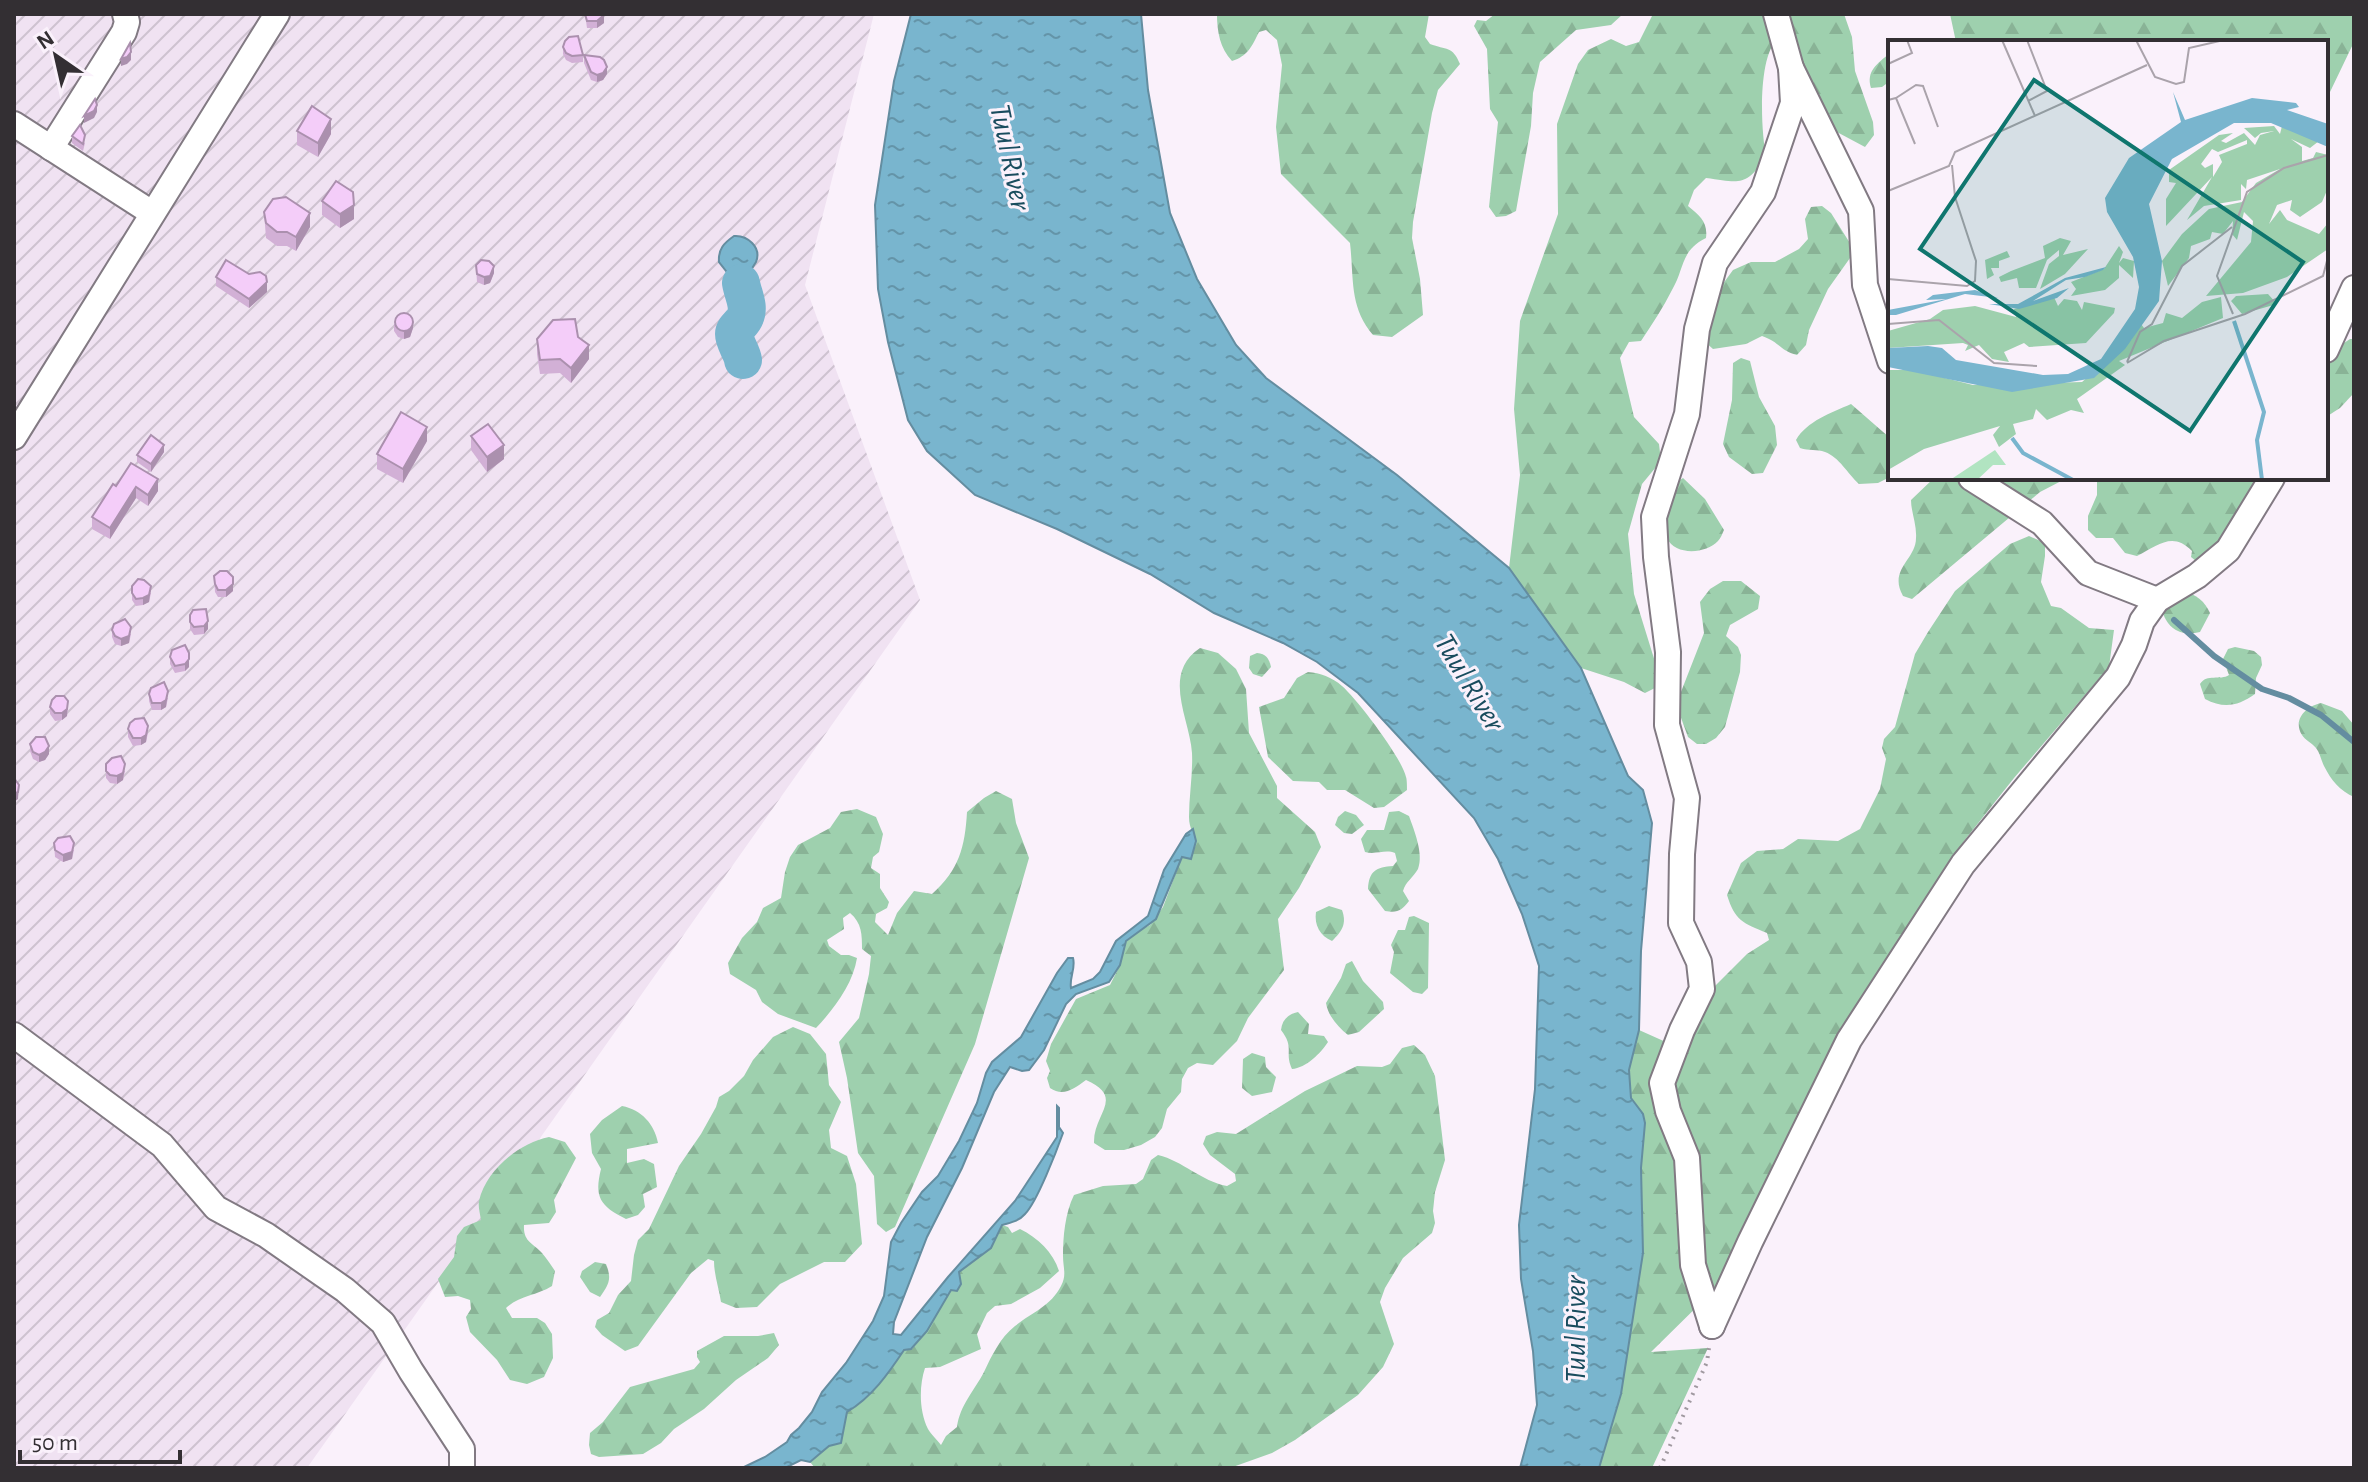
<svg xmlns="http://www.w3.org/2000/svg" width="2368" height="1482" font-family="'Alegreya Sans',sans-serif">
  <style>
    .industrial { fill: url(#industrial-furrows) }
    .forest { fill: url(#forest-firs) }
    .water { fill: url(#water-ripples); stroke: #648da0; stroke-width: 2 }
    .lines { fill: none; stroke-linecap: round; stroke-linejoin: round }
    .stream { stroke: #648da0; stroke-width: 6 }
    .river { stroke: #79b5ce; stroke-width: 38 }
    .minor-casing { stroke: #827a83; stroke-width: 28 }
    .path { stroke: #a099a0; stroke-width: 4; stroke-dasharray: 2 6; stroke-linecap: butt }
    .minor { stroke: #fff; stroke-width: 24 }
    .wall { fill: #d2b0d6 }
    .shaded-wall { fill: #ab90ae }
    .building { fill: #f4cdf9; stroke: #ab90ae; stroke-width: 2 }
    .labels { text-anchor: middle; stroke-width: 6; stroke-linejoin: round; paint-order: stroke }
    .water-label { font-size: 30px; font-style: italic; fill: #194c5e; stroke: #faf1fb }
    .inset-river { fill: none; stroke: #79b5ce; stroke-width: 4 }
    .inset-road { fill: none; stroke: #aaa3ab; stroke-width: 2 }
    .view { fill: #0f766e; fill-opacity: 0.15; stroke: #0f766e; stroke-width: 4 }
    .inset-edge { fill: none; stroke: #332f33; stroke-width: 4 }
  </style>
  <defs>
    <pattern id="industrial-furrows" width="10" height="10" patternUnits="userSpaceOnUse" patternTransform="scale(2)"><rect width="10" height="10" fill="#f0e2f2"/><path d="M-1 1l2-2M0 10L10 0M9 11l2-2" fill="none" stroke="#cec2d0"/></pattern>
    <pattern id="forest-firs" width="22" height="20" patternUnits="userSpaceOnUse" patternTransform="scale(2)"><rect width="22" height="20" fill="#9ed0ae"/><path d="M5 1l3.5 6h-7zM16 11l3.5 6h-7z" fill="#89b396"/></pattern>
    <pattern id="water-ripples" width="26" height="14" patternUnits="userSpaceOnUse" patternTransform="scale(2)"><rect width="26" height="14" fill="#79b5ce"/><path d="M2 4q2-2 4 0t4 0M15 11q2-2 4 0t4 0" fill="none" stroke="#6494a8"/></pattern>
  </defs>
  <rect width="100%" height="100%" fill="#faf1fb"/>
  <path class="industrial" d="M14 14H874L805 285 920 600 307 1468H14Z"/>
  <g class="forest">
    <path d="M1217 14H1429L1425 37 1430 44C1446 50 1453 46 1460 64L1438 90 1432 113 1413 222 1412 238 1420 279 1423 315 1392 337 1373 335C1349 307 1354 278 1350 243L1281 174 1276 127 1282 65 1277 40 1266 30 1259 32C1252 46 1248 56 1232 61 1220 48 1217 32 1217 14Z"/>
    <path d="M1495 14H1623L1611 25 1576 30 1540 62 1533 93 1531 126 1516 211 1506 216 1496 217 1489 207 1498 122 1490 109 1487 49 1474 26 1477 20 1486 21Z"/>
    <path d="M1653 14H1844L1852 37 1855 71 1873 122 1874 135 1865 147 1820 123 1778 38C1757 58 1761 130 1766 157 1745 188 1739 182 1706 178L1694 190 1688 206C1700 216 1708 222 1706 238 1680 251 1685 268 1672 290 1663 308 1652 324 1641 341L1629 342 1620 358 1634 417 1659 444 1661 461 1642 484 1628 534 1634 594 1656 665 1659 686 1645 693 1624 682 1581 668 1509 568 1520 475 1514 409 1520 321 1558 214 1557 124 1578 64 1588 50 1611 39 1626 46 1639 42Z"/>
    <path d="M1950 14H2354V42L2330 92 2328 151 2326 154V42H1956Z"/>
    <path d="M1890 53V81L1882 87 1871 88C1866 71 1877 64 1890 53Z"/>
    <path d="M1822 206 1831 213 1853 248 1850 258 1828 289 1809 330 1806 345 1797 355C1780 351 1780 342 1762 336L1746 344 1713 349 1704 341 1717 292 1733 270 1751 262H1775L1799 249 1808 239 1805 219 1811 207Z"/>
    <path d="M2350 339H2354V393L2340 408 2326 417V355Z"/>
    <path d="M1741 358 1750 361 1759 397 1775 426 1777 445 1763 473 1752 474 1729 457 1723 444 1732 400 1733 363Z"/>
    <path d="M1851 404 1890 438V477L1878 483 1859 484C1848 474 1839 457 1825 452 1817 449 1809 451 1800 448L1796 440C1807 421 1831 413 1851 404Z"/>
    <path d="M1683 478 1705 499 1724 530C1722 534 1721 538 1718 541 1706 554 1675 556 1667 538 1659 520 1671 498 1677 482Z"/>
    <path d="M1934 478H2067L2040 492 1912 599 1903 596C1888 569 1916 560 1916 538 1917 525 1911 512 1911 500Z"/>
    <path d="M2097 478H2258L2229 539 2205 563 2196 561 2191 557 2192 551C2173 531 2158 545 2137 556L2125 553 2113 538H2096L2088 530V516L2097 495Z"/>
    <path d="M2029 536 2045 543V556L2041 582 2051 606 2061 608 2089 628 2114 630 2109 667 2014 778 1964 841 1933 897 1873 978 1767 1178 1717 1287 1651 1352 1708 1348 1652 1468H1599L1621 1394 1643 1253 1641 1168 1645 1123 1643 1114 1631 1098 1629 1070 1639 1030 1677 1047 1690 1046 1710 991 1747 954 1769 940 1767 933C1743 923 1735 921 1727 895L1741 863 1757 851 1783 849 1798 839 1838 841 1860 829 1880 789 1886 759 1882 748 1884 739 1895 727 1915 654 1928 632 1955 591 2010 544Z"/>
    <path d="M1723 581H1741L1760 596 1758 609 1730 625 1726 636 1738 647 1741 655 1740 672 1725 727 1716 738 1706 744H1697L1688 737 1680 715 1679 697 1704 633 1700 602 1710 589Z"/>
    <path d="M2184 593C2196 593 2205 602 2210 613L2200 632C2182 637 2166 629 2162 609Z"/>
    <path d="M2235 647 2254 651 2261 657 2262 665 2256 678 2255 694C2238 706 2224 709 2205 699L2200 684C2207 673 2220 681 2229 675L2223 659 2228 649Z"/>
    <path d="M1200 648 1218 653 1236 669 1246 689 1249 733 1277 786V798L1315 832 1321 847 1299 888 1278 919 1284 970 1248 1018 1237 1041 1213 1065 1197 1063 1188 1068 1182 1079 1181 1092 1167 1109 1162 1128 1155 1137 1141 1145 1124 1150H1105L1094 1143C1093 1113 1126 1098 1086 1080 1074 1089 1063 1097 1050 1088L1047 1078 1050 1071 1046 1061 1051 1044 1076 999 1110 985 1120 965 1126 941 1129 936 1150 925 1163 907 1182 857 1190 858C1201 834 1189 835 1189 817 1189 796 1193 774 1192 753 1190 719 1161 674 1200 648Z"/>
    <path d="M1257 653C1266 654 1269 658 1271 667L1262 677 1253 674 1249 668 1250 656Z"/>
    <path d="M1308 672C1320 673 1332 677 1342 686 1357 699 1402 758 1406 777 1407 779 1407 788 1407 790L1384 807 1374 808 1345 790H1327L1319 782 1293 781 1268 757 1259 707 1284 698 1297 678Z"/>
    <path d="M2321 703 2342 711 2354 725V797C2340 791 2331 780 2324 766 2321 760 2320 753 2316 748 2312 743 2305 740 2302 735 2292 719 2307 706 2321 703Z"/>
    <path d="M996 791 1012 799 1016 823 1029 858 975 1044 895 1227 886 1232 877 1224 874 1176 858 1153 847 1078 839 1042 859 1018 869 974 871 956 862 949C862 935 862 923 850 913L843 918 844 929 827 940 829 946 841 955H849L857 958C853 984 834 1009 816 1028L778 1014 762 1002 756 990 730 974 728 963 742 938 757 922 763 908 781 898 785 872 790 857 798 845 830 828 841 812 857 809 876 817 883 834 879 852 873 857 871 868 880 874V888L889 902 887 908 876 914 875 922 888 935 897 913 914 891 932 894C959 870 965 847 967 812L984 798Z"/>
    <path d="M1345 811 1356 815 1364 825 1352 834 1344 833 1335 825 1338 817Z"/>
    <path d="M1399 811 1409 816C1414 830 1424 854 1418 869 1413 878 1406 881 1403 891L1409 901C1401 911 1398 913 1385 911L1368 889C1369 871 1376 867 1393 866L1397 861 1395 853C1385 849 1376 855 1365 852L1361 839 1367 830H1384L1389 812Z"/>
    <path d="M1329 906 1342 910C1347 924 1342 931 1332 941 1320 936 1314 925 1316 912Z"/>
    <path d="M1414 916 1429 923 1428 988 1422 994 1413 992 1390 973 1394 952 1391 945 1398 930H1405L1409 917Z"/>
    <path d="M1352 961 1363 981 1383 1002 1384 1009 1359 1032 1348 1035C1338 1027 1328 1016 1326 1003L1341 978 1346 964Z"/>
    <path d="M1298 1012 1309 1024 1308 1034 1324 1036 1328 1042C1321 1053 1306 1068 1292 1069 1284 1052 1295 1048 1281 1030 1282 1020 1288 1014 1298 1012Z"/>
    <path d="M793 1027 810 1034 826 1054 829 1085 841 1102 829 1130 831 1148 847 1156 856 1184 862 1244 845 1262H824L780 1284 757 1307 736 1308 721 1302C719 1288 714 1275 714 1261L708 1259 691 1273 638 1346 625 1351 602 1335 595 1327 597 1320 609 1313 618 1295 631 1281 634 1255 638 1240 649 1229 679 1166 701 1134 716 1107 719 1097 729 1091 744 1076 753 1060 773 1037Z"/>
    <path d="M1414 1045 1425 1055 1435 1076 1445 1160 1435 1192 1433 1211 1435 1223 1432 1233 1403 1258 1385 1288 1380 1302 1394 1344 1383 1367 1358 1395 1295 1440 1272 1453 1230 1468H815L810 1462 829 1446 840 1443 847 1412C872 1397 888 1374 904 1350L912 1349 927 1331 951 1289 957 1291 961 1284 959 1272 991 1248 1002 1225 1008 1227 1012 1233 1020 1229C1038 1238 1053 1252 1059 1271L1040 1288 1011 1304 995 1306 987 1313 977 1334 981 1349 940 1367 925 1368C919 1386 919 1411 928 1429 931 1434 937 1440 941 1445L946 1436 957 1427C960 1405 974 1391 984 1372 992 1355 1000 1338 1015 1326 1031 1313 1051 1306 1061 1286 1067 1275 1063 1268 1063 1256 1063 1237 1065 1213 1074 1195L1103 1186 1136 1184 1143 1179 1151 1160 1158 1155C1183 1161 1201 1181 1227 1186L1236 1181 1235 1174 1210 1155 1203 1144 1206 1136 1217 1132 1236 1134 1305 1091 1357 1066 1382 1067 1390 1064 1402 1048Z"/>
    <path d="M1252 1053 1265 1057 1266 1067 1276 1077 1272 1092 1252 1096 1242 1088 1243 1059Z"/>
    <path d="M622 1106C642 1110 654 1124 658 1143L627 1149V1163L644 1159 654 1164 657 1187 643 1194 645 1207 638 1215 626 1219C600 1206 594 1197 601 1169L592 1153 590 1134 602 1120Z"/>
    <path d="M549 1137 565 1142 576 1158 554 1200 556 1212 549 1223 524 1225C523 1242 533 1243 542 1253 547 1259 551 1265 555 1271L552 1286C536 1296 520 1295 506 1308L512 1318H537L545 1323 552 1334 553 1358 544 1377 527 1384 510 1380 497 1360 470 1332 466 1317 471 1309 470 1300 458 1296 445 1297 438 1279 454 1257 457 1236 464 1227 481 1220C480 1213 478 1207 479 1201 486 1170 519 1143 549 1137Z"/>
    <path d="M595 1262 606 1264C612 1279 609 1284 600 1297L590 1292 580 1277 582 1271Z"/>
    <path d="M774 1333 779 1345 768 1358 736 1380 704 1409 674 1429 661 1443 643 1454 599 1457 591 1454 589 1445 590 1433 603 1422 630 1387 694 1369 700 1362 697 1357V1351L724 1336H758Z"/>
  </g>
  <g class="water">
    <path d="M911 14H1141L1148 90 1170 213 1197 279 1236 345 1266 378 1397 475 1509 568 1581 668 1628 776 1643 790 1652 823 1641 951 1639 1030 1629 1070 1631 1098 1643 1114 1645 1123 1641 1168 1643 1253 1621 1394 1599 1468H1520L1537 1405 1533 1351 1521 1279 1519 1225 1535 1089 1539 966 1522 914 1498 859 1474 818 1358 693 1317 662 1283 643 1214 613 1150 574 1057 529 975 495 927 451 908 420 888 342 878 289 875 205 894 81Z"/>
    <path d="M734 236C747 235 762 247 756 262 753 267 745 279 741 283L730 276 719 262C718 249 724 243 734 236Z"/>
    <path d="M1193 829 1196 841 1191 859 1182 857 1156 919 1126 941 1120 965 1109 982 1076 994 1066 1004 1044 1050 1029 1070 1022 1071 1010 1067 994 1092 962 1168 927 1237 894 1322 893 1334 901 1335 948 1277 1015 1201 1057 1137V1106L1059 1108V1127L1063 1133C1057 1150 1037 1202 1025 1214 1019 1221 1010 1223 1002 1225L991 1248 959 1272 961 1284 957 1291 951 1290 927 1331 911 1349 904 1350C888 1374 872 1397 847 1412L841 1443 829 1446 810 1462 801 1460 785 1468H742L765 1457 787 1442 791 1435 799 1428 812 1412 822 1392 846 1363 873 1321 884 1296 891 1242 901 1223 922 1192 938 1176 959 1141 977 1103 986 1073 992 1062 1021 1037 1057 973 1068 958H1073C1076 968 1069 978 1071 988L1093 979 1100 972 1116 941 1148 916 1164 870 1186 834Z"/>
  </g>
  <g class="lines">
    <path class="stream" d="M2174 620 2214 656 2262 689 2289 698 2321 715 2354 742"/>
    <path class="river" d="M741 283C743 295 750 306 745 317 743 323 734 328 734 334 734 342 742 352 743 360"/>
    <g class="minor-casing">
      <g id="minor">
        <path d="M1776 14 1791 68 1861 211 1865 285 1890 361"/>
        <path d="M14 124 152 213"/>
        <path d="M51 148 124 32 127 22 125 14"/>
        <path d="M2326 350 2354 288"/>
        <path d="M14 437 277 14"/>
        <path d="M1971 478 2042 523 2088 573 2157 600"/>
        <path d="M14 1035 162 1145 216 1208 266 1235 345 1290 383 1323 411 1371 462 1449V1468"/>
        <path d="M1712 1326 1693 1265 1687 1158 1668 1111 1662 1083 1682 1030 1702 989 1699 962 1681 923 1682 854 1687 798 1667 725 1668 652 1656 557 1654 517 1687 414 1697 329 1715 263 1763 192 1793 103 1791 68"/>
        <path d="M1712 1326 1750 1242 1849 1040 1963 864 2118 677 2134 645 2142 621 2157 600 2197 576 2228 550 2272 478"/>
      </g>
    </g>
    <path class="path" d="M1660 1468 1707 1362 1709 1348"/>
    <use href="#minor" class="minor"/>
  </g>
  <g class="wall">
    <path d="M585 14H604V23L597 28H587Z"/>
    <path d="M563 47 583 55V62L572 63 566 60 563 54Z"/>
    <path d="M584 55 607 74 603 80 597 82 591 80 584 63Z"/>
    <path d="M297 131 331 134 318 157 297 145Z"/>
    <path d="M72 136 85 143 83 151 72 143Z"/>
    <path d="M322 201 354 219 340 228 322 215Z"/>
    <path d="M264 212 310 227 296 251 287 246H277L266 238Z"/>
    <path d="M476 265 494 273 490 283 484 285 477 282Z"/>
    <path d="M249 274 267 292 249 308 216 286V277Z"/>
    <path d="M394 324 413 328 410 337 404 339 398 337 394 331Z"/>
    <path d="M578 337 589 359 571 383 560 373 540 374 537 354V339Z"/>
    <path d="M471 436 504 459 487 472 471 450Z"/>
    <path d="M427 441 403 483 377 469V454Z"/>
    <path d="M164 452 151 472 137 462V455Z"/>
    <path d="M158 479V491L148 506 136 498 110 539 92 529V517L116 486Z"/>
    <path d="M214 576 233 577V591L226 597H218L215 592Z"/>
    <path d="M132 586 151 593 149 602 143 605 136 606 132 600Z"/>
    <path d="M190 615 208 629 204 634 194 635 190 629Z"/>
    <path d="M112 630 131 634 129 643 121 646 115 644 112 637Z"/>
    <path d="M189 653V667L185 671 175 673 170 664V657Z"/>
    <path d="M149 694 168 698 166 707 161 710H152L149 701Z"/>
    <path d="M50 707 68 708 67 716 62 720 55 721 50 714Z"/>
    <path d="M128 729 148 733 146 742 141 745 133 746 128 737Z"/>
    <path d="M30 744 49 754 45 760 39 762 33 759 30 751Z"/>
    <path d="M106 771H125L123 780 117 784 110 783 106 778Z"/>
    <path d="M54 843 74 850 72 859 63 862 55 857Z"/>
  </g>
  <g class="shaded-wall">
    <path d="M604 15V23L597 28V21Z"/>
    <path d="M131 52V60L127 64 121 66V59Z"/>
    <path d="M607 67V74L603 80 597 82V75Z"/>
    <path d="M97 105V112L94 118 84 123V116Z"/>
    <path d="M331 119V134L318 157V143Z"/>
    <path d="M354 205V219L340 228V214Z"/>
    <path d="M310 213V227L296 251V237Z"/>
    <path d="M494 266V273L490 283 484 285V277Z"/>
    <path d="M267 282V292L249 308V299Z"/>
    <path d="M413 320V328L410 337 404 339V332Z"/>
    <path d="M589 345V359L571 383V368Z"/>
    <path d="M427 427V441L403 483V469Z"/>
    <path d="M164 445V452L151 472V464Z"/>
    <path d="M504 445V459L487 472V457Z"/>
    <path d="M158 479V491L148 506V495Z"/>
    <path d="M136 487V498L110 539V528Z"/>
    <path d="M233 584V591L226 597V590Z"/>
    <path d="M151 586 149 602 143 605V598Z"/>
    <path d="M208 621V629L204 634V626Z"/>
    <path d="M131 627 129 643 121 646V639Z"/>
    <path d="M189 659V667L185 671V664Z"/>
    <path d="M168 691 166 707 161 710V703Z"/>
    <path d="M68 701 67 716 62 720V713Z"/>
    <path d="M148 726 146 742 141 745V738Z"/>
    <path d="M49 746V754L45 760 39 762V755Z"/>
    <path d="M125 764 123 780 117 784V776Z"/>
    <path d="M19 785 18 799 14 802V794Z"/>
    <path d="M74 843 72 859 63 862V855Z"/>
  </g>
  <g class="building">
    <path d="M585 14H604V15L597 21H587Z"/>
    <path d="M578 36 583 55 572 56 566 53 563 47 565 41 569 37Z"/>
    <path d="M130 43 131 52 127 57 121 59Z"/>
    <path d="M584 55 600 57 604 60 607 67 603 73 597 75 591 72Z"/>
    <path d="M95 99 97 105 94 111 84 116Z"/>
    <path d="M312 106 331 119 318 143 297 131Z"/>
    <path d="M80 125 85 135 83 144 72 136Z"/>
    <path d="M336 181 353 192 354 205 340 214 322 201Z"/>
    <path d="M286 197 310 213 296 237 287 232H277L266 223 264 212 273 199Z"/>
    <path d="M226 260 249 274 260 272 266 276 267 282 249 299 216 277Z"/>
    <path d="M481 260 489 261 494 266 490 276 484 277 477 274 476 265Z"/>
    <circle cx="404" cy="322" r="9"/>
    <path d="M575 319 578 337 589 345 571 368 560 359 540 360 537 339 553 320Z"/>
    <path d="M401 412 427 427 403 469 377 454Z"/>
    <path d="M488 424 504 445 487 457 471 436Z"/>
    <path d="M151 435 164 445 151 464 137 455Z"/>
    <path d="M131 463 158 479 148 495 136 487 110 528 92 517 113 484 116 486Z"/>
    <path d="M220 571H227L233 577V584L226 590H218L215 584 214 576Z"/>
    <path d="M138 579 144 580 151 586 149 595 143 598 136 599 132 593V586Z"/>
    <path d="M206 609 208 621 204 626 194 627 190 622V615L193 610Z"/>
    <path d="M125 619 131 627 129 636 121 639 115 636 112 630 114 624Z"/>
    <path d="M185 645 189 653V659L185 664 175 666 170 657 172 650Z"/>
    <path d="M164 682 168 691 166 700 161 703H152L149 694 151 688Z"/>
    <path d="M56 696H64L68 701 67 709 62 713H55L50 707 52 700Z"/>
    <path d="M144 718 148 726 146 735 141 738H133L128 729 130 723 135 719Z"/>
    <path d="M36 737H45L49 746 45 752 39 755 33 752 30 744Z"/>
    <path d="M121 756 125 764 123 773 117 776 110 775 106 771V764L112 758Z"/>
    <path d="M14 778 19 785 18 792 14 794Z"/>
    <path d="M70 836 74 843 72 852 63 855 55 850 54 843 58 838Z"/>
  </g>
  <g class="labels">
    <g class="water-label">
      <text transform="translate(1011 157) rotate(78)" y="10">Tuul River</text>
      <text transform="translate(1470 682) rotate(59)" y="10">Tuul River</text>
      <text transform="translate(1575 1329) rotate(-90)" y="10">Tuul River</text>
    </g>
  </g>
  <g transform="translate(1888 40)">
    <rect width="440" height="440" fill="#faf1fb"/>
    <path d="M107 410 118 425H105L89 440H62Z" fill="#b1e4c1"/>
    <path d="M386 86 392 94 394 86 431 101 422 108 403 99 414 107V121L425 118 428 112 440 115V148L434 162 412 177 402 170 404 160 389 165 381 184 392 170 399 180 431 194 440 183V209L399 237 355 253 318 256 363 202 365 181 356 172 349 200 344 194 345 181 335 194 324 192 322 199 303 206 301 218 280 246 274 221 294 194 321 169 354 162 368 143 392 129 359 140 358 149 353 144V160L316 166 299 180 324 137 278 186V159L288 143 281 142V130L331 95 345 93 333 101 338 103 356 93 367 105 372 95 386 91 373 93 367 98 356 88ZM359 100V104L331 115 334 122 325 137V124L317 128 313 124 324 109 330 112ZM172 198 183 201 175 215 200 209 177 234 152 249 161 224 171 216V210L159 220 148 248H131L129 238 113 242 111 237 123 231 157 218 155 206ZM231 206 235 212 231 223 235 218 246 221 245 238 231 225V238L217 250 183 256 188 249 183 242 216 229ZM119 211 122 217 111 221V228H103L106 235 99 239 97 220ZM380 254 389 264 354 274 343 261 348 256ZM166 257 170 266 176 259 189 261 194 270 196 262 227 268 226 273 198 303 141 307 136 303 116 312 121 322 104 319 91 305 77 311 80 305 75 303 0 308V291L42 279 55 270 87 266 128 277 126 269ZM333 257 335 278 231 321 237 325 189 359 196 373 183 370 159 380 148 369 145 379 125 384 128 394 111 407 105 395 112 386 36 409 0 430V330H25L85 345 194 342 243 300 253 284 256 288 275 283 278 273 294 278 314 262Z" fill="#9ed0ae" fill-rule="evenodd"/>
    <path d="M285 52 297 80 364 58 408 63 411 67 399 70 440 84V107L383 83H346L284 119 261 164 274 221 271 261 237 309 206 338 124 352 0 327V308L40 306 54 308 68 320 155 335 180 334 213 319 247 269 251 247 245 217 219 172 217 158 241 118 293 82ZM218 227 215 230 197 237 178 240 145 261 181 248 169 258 131 269 101 264H130L177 238ZM87 250 110 258 77 254 8 275H0V270L59 259 38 260 45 255Z" fill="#79b5ce"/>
    <path class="inset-river" d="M346 281 376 372 369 400 374 440M124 398 135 413 185 440"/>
    <path class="inset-road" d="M114 0 147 76M139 0 159 51 140 61M248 0 267 37 288 44 296 42 301 8 336 0M0 24 24 13 19 0M8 58 28 45 35 46 50 87M0 60 8 58 27 104M0 151 61 126 67 112 259 25M0 239 79 246 87 241 88 221 67 157 64 125M345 274 329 236 359 152 396 128 440 115M0 284 51 280 106 323 149 326M239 322 252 292 264 284 294 226 344 187M239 323 276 301 357 274 435 236 440 217"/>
    <path class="view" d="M146 40 415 222 302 391 32 209Z"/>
    <rect width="440" height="440" class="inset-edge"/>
  </g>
  <rect width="2368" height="1482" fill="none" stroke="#332f33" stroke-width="32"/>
  <g transform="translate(56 56) rotate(326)" stroke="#faf1fb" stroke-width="6" paint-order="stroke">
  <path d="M0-6L14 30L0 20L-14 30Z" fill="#332f33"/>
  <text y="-12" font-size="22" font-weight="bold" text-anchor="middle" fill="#332f33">N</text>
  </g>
  <path d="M20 1450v12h160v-12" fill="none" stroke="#332f33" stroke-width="4"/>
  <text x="32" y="1450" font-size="24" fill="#332f33" stroke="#faf1fb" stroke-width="6" paint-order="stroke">50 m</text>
</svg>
